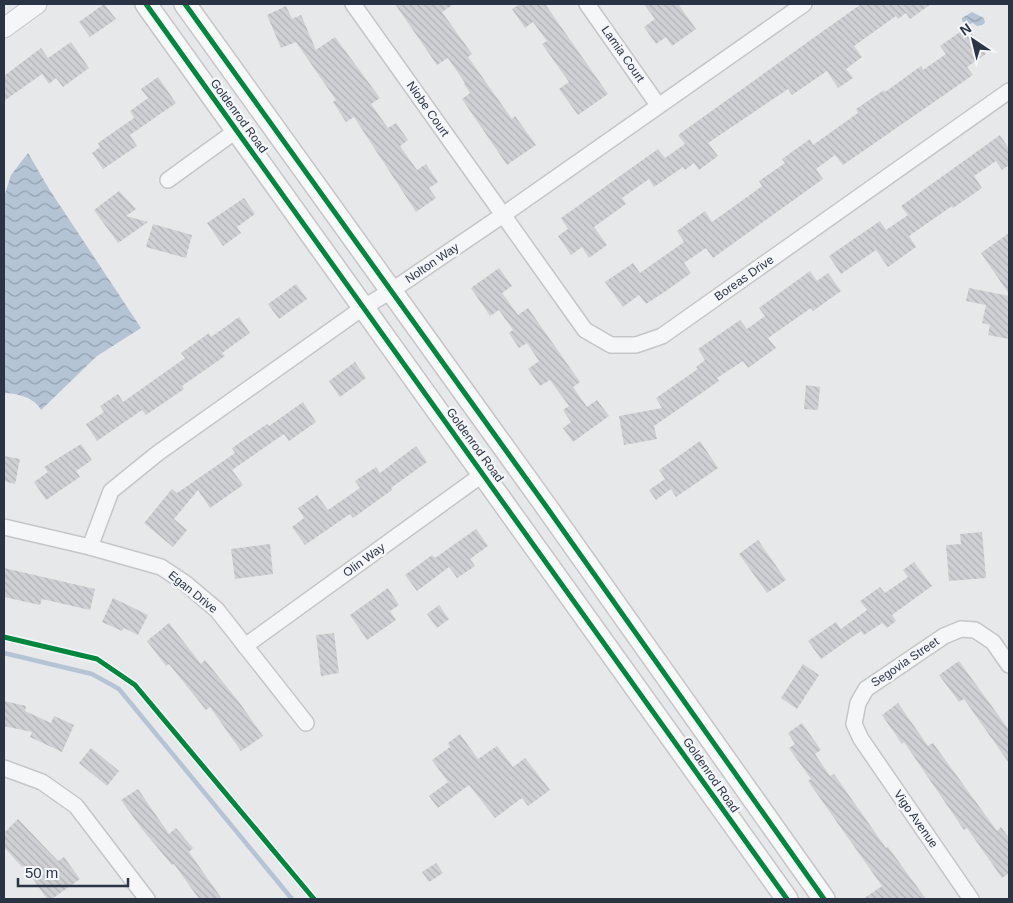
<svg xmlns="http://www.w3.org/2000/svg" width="1013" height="903" font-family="Arial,sans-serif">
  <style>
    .water { fill: url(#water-waves) }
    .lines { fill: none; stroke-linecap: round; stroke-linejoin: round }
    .stream { stroke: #b4c4d5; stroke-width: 4.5 }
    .building { fill: url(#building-back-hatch) }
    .minor-casing { stroke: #c4c6c8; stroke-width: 18 }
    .tertiary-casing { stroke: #c4c6c8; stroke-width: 21 }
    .secondary-casing { stroke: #c4c6c8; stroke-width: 24 }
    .minor { stroke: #f5f6f7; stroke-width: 15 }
    .tertiary { stroke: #f5f6f7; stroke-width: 19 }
    .secondary { stroke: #f8f8f8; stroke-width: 21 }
    .cycleway-casing { stroke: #f4f6f9; stroke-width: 8 }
    .cycleway { stroke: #00873e; stroke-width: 5 }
    .labels { text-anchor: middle; stroke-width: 5; stroke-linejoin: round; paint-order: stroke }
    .street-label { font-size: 12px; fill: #2b3445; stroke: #f4f6f9 }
  </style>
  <defs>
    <pattern id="water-waves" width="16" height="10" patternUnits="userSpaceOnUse" patternTransform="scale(1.25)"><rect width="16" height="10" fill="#b4c4d5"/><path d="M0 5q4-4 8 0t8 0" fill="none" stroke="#93a0af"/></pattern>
    <pattern id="building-back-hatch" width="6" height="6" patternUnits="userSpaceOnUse" patternTransform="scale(1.25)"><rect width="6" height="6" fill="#ced0d3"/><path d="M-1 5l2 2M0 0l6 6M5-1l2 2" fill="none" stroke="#b1b3b6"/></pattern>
  </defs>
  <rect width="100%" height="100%" fill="#e6e8ea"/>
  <g class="water">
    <path d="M972 12 984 18 985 23 982 25 977 26 973 23 966 25 962 21V18Z"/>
    <path d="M28 153 49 189 141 328 97 356 41 410C35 398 17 393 4 393V197L11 175Z"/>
  </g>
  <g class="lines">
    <path class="stream" d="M4 653 92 674 119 689 292 899"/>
  </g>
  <g class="building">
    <path d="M104 4 116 19 90 37 79 22Z"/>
    <path d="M395 4H454L442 12 472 54 468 57 512 119 515 116 536 145 507 165 462 99 470 93 464 84 465 83 448 58 437 65Z"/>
    <path d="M520 4H545L608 94 578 115 559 89 569 82 542 44 547 41 533 22 525 28 512 9Z"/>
    <path d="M644 4H678L696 29 672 46 666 37 656 44 644 27 655 19Z"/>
    <path d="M861 4H931L910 19 906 13 898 19 896 16 854 46 862 57 846 69 853 78 838 88 827 71 792 95 788 89 708 143 718 156 699 170 694 163 685 170 683 167 654 187 649 179 622 198 626 204 594 227 607 245 589 258 582 247 571 255 558 236 568 229 561 218 658 149 665 158 685 144 678 135Z"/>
    <path d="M286 6 292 19 301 15 316 50 335 37 380 98 371 104 388 128 396 123 408 140 400 146 417 170 426 164 438 182 429 188 436 198 416 212 354 117 346 122 333 102 336 100 296 42 281 48 267 15Z"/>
    <path d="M967 27 986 54 967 67 973 75 843 165 835 155 816 169 823 179 713 258 706 248 684 263 691 273 666 291 646 304 639 295 623 307 605 282 633 263 640 273 684 242 677 231 705 211 712 222 754 192 762 186 759 181 785 163 782 159 810 139 813 145 858 113 856 109 884 90 885 92 921 66 923 70 946 54 940 46Z"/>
    <path d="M71 42 89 68 63 87 56 78 49 84 42 74 4 101V76L41 48 48 58Z"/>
    <path d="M158 77 176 103 130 135 137 146 103 169 92 153 100 147 98 143 134 118 130 111 148 98 141 89Z"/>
    <path d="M1000 135 1009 149V165L1002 170 996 161 974 176 982 188 953 208 952 206 909 236 916 247 888 267 876 250 841 274 829 256 880 221 886 230 908 215 901 206Z"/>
    <path d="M119 191 136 209 126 216 148 222 118 243 94 210Z"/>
    <path d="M244 198 255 214 237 227 241 233 223 246 207 223Z"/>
    <path d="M153 224 192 235 186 258 146 247Z"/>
    <path d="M1009 233V294L981 253Z"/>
    <path d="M499 268 512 286 502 293 518 315 528 308 580 382 573 387 587 407 597 400 609 416 573 442 563 428 571 422 563 410 569 406 550 380 540 386 528 369 539 361 527 343 519 348 509 333 513 330 499 310 490 316 471 288Z"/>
    <path d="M810 271 817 281 828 273 841 291 813 311 811 308 768 338 776 348 748 368 743 361 717 378 719 381 654 426 657 439 624 445 619 416 662 408 656 398 698 369 696 367 705 360 698 349 740 320 747 329 765 316 759 308Z"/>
    <path d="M296 284 307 299 279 319 268 304Z"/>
    <path d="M969 288 1009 296V339L988 335 990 325 982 323 986 305 966 301Z"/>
    <path d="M239 317 250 333 222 353 225 356 182 386 184 389 146 415 142 410 97 441 86 424 104 412 100 406 118 394 123 402 185 358 181 353 209 333 211 337Z"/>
    <path d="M355 362 366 378 340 397 329 381Z"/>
    <path d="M806 385 820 387 818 410 804 409Z"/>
    <path d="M303 402 316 422 289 441 284 434 232 470 243 485 210 508 198 490 174 519 187 530 173 547 144 523 172 489 177 493 235 453 232 448 267 424 269 426Z"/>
    <path d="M700 441 718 468 676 497 671 489 656 500 649 490 665 479 659 470Z"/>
    <path d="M81 444 92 460 76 471 80 477 46 500 34 482 48 472 44 467Z"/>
    <path d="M416 446 427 462 391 488 392 490 353 518 350 514 305 545 292 527 304 518 298 508 317 495 328 510 360 488 355 481 376 467 380 473Z"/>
    <path d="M4 456 20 459 15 484 4 481Z"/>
    <path d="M476 529 488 546 470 559 475 566 457 578 449 567 417 591 405 575 432 555 435 558Z"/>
    <path d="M982 532 986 578 949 581 946 545 961 544 960 534Z"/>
    <path d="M758 540 786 580 767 593 739 554Z"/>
    <path d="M270 544 273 574 235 579 231 549Z"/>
    <path d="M914 562 932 586 892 615 896 621 887 628 882 623 864 635 861 631 821 659 808 641 836 622 841 629 867 610 860 601 880 587 885 593 908 577 903 570Z"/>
    <path d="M4 568 95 589 90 610 42 599 40 605 4 597Z"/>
    <path d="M388 588 399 605 390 611 396 620 367 640 350 615Z"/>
    <path d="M113 598 148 615 138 635 124 628 122 631 102 622Z"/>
    <path d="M439 605 449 619 437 628 427 614Z"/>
    <path d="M169 623 201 664 205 660 239 702 263 736 241 751 210 707 206 710 169 664 166 666 147 641Z"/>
    <path d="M334 633 339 673 321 676 316 635Z"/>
    <path d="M959 661 1009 730V763L964 699 959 702 939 675Z"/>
    <path d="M803 664 819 675 797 709 781 698Z"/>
    <path d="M4 701 26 706 25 711 51 723 54 716 74 725 62 752 30 737 32 732 4 726Z"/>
    <path d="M898 703 928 746 933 743 997 831 1001 827 1009 838V873L1002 878 967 828 964 830 904 742 902 744 882 715Z"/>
    <path d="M802 723 821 750 815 754 830 776 834 774 886 848 888 847 926 899H863L882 886 808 781 811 779 789 748 795 744 788 733Z"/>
    <path d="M460 734 478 759 497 746 513 767 525 758 550 790 528 806 522 798 495 818 469 785 438 808 429 796 448 782 432 760 450 747 448 743Z"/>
    <path d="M91 748 119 771 107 786 79 763Z"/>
    <path d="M138 789 169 834 176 828 193 848 189 852 222 899H199L174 864 172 865 142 829 121 800Z"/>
    <path d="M18 819 58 861 64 857 80 879 52 899H47L24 866 22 867 4 847V833Z"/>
    <path d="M436 863 443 873 429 882 422 872Z"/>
  </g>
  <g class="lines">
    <g class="minor-casing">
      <g id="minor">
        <path d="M353 4 585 330 611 345H636L662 336 1009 91"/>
        <path d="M587 4 658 105"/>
        <path d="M168 180 237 130"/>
        <path d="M4 527 90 547 161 567 185 583 217 610 306 723"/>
        <path d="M90 547 111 491 158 453 364 307 391 291 503 215 804 4"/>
        <path d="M245 646 483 474"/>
        <path d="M4 768 42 782 76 806 147 899"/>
        <path d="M971 899 861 739 854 724 858 703 866 689 944 636 961 629 975 630 993 642 1009 665"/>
      </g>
    </g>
    <g class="tertiary-casing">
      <path id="tertiary" d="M4 28 37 4"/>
    </g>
    <g class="secondary-casing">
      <g id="secondary">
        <path d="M146 4 787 899"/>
        <path d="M185 4 548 509 824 899"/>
      </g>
    </g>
    <use href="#minor" class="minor"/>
    <use href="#tertiary" class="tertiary"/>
    <use href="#secondary" class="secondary"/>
    <g class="cycleway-casing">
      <g id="cycleway">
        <path d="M146 4 787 899"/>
        <path d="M185 4 548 509 824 899"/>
        <path d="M4 637 97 659 135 685 314 899"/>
      </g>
    </g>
    <use href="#cycleway" class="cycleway"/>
  </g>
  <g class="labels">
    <g class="street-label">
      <text transform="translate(623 54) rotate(55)" y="4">Lamia Court</text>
      <text transform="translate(428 109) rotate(55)" y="4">Niobe Court</text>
      <text transform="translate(239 116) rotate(54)" y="4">Goldenrod Road</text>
      <text transform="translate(432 263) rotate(-34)" y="4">Nolton Way</text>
      <text transform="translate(744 278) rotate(-35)" y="4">Boreas Drive</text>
      <text transform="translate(475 445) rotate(54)" y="4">Goldenrod Road</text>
      <text transform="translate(364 560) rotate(-36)" y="4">Olin Way</text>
      <text transform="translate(193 592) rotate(39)" y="4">Egan Drive</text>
      <text transform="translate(905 662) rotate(-34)" y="4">Segovia Street</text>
      <text transform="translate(711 775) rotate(55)" y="4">Goldenrod Road</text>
      <text transform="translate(916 819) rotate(55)" y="4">Vigo Avenue</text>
    </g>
  </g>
  <rect width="1013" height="903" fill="none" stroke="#2b3445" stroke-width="10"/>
  <g transform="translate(973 40) rotate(325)" stroke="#f4f6f9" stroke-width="4" paint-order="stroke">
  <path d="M0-4L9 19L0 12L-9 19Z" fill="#2b3445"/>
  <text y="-8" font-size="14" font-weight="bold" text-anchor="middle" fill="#2b3445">N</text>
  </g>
  <path d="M18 878v8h110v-8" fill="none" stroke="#2b3445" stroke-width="2.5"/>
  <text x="25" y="878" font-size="15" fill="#2b3445" stroke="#f4f6f9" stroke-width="4" paint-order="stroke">50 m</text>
</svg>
